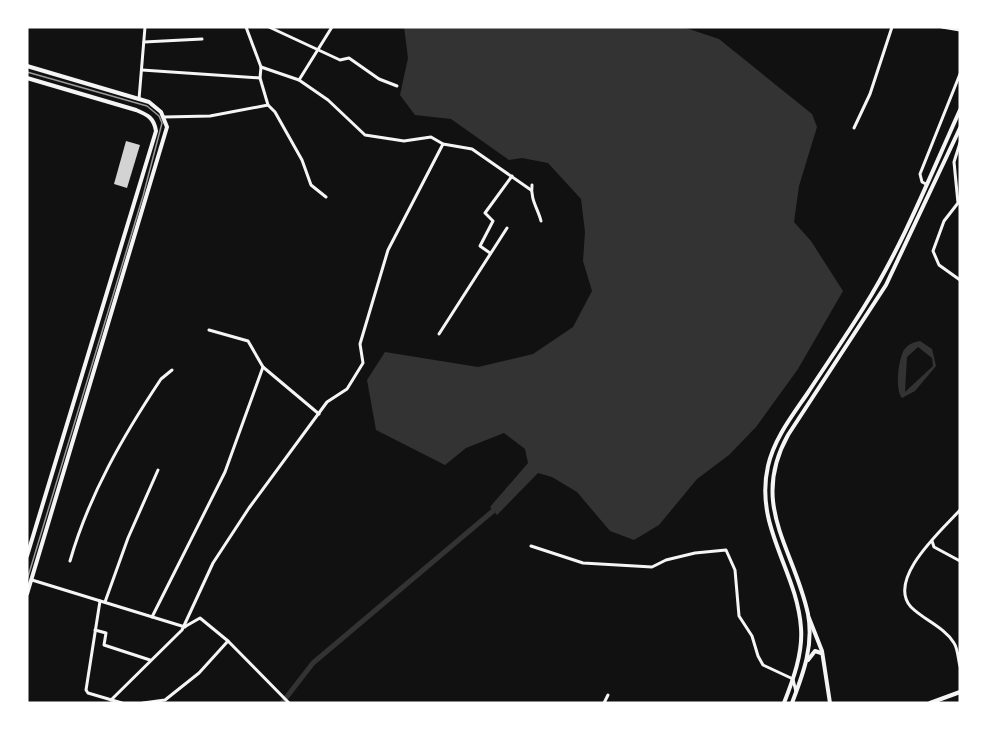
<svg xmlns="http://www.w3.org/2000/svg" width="987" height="730" font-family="'IBM Plex Sans',sans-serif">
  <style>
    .water { fill: #333; fill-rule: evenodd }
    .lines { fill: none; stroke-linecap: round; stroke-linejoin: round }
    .canal { stroke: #333; stroke-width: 5 }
    .building { fill: #d3d3d3 }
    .minor { stroke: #f5f5f5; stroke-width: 3 }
    .secondary { stroke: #f5f5f5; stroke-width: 4 }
    .tram { stroke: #9a9a9a; stroke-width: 1.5 }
  </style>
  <rect width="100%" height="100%" fill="#111"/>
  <g class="water">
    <path d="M404 27H683L719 39 812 114 817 127 799 186 794 222 811 241 843 291 798 369 756 427 729 455 697 479 659 525 634 540 610 531 577 492 552 477 538 473 497 515 490 507 528 463 525 449 504 433 466 448 445 465 376 430 367 380 385 352 478 367 533 354 573 327 592 291 583 261 585 232 581 199 548 163 522 158 509 160 451 119 415 115 400 95 408 58Z"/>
    <path d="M920 341 932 349 936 366 915 391 902 398C895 390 898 360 904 350 908 344 914 342 920 341ZM918 347 932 358 933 366 905 392 907 357Z"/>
  </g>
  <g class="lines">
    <path class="canal" d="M282 703 313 663 493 511"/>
  </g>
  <path class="building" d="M126 141 140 145 127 188 114 184Z"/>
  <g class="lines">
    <g class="minor">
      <path d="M246 27 261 67 260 78 268 105 275 112 302 160 311 185 326 197"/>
      <path d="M269 27 340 60 349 58 379 79 397 86"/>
      <path d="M942 27 960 30"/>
      <path d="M144 42 202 39"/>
      <path d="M261 67 299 80 328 100 365 135 404 141 431 137 443 144 472 149 531 190"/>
      <path d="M142 70 260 78"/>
      <path d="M299 80 332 27"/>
      <path d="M139 99 145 27"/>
      <path d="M164 117 210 116 268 105"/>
      <path d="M854 128 870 94 892 27"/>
      <path d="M960 143 954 162 958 203 944 221 933 251 939 265 960 280"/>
      <path d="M926 184 922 182 920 174 960 74"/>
      <path d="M532 185C530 199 538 209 541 221"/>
      <path d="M490 253 480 246 493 221 485 213 512 176"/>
      <path d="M209 330 248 341 263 367 319 414"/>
      <path d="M439 334 507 228"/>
      <path d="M960 510C942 530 886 579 911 607 924 620 944 627 954 643 958 649 958 659 960 666"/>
      <path d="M932 541 934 547 960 561"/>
      <path d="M531 546 583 563 652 567 666 560 695 553 726 550 735 570 739 616 752 636 758 656 763 665 793 679 796 692"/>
      <path d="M70 561C89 495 123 436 161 379L172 370"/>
      <path d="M32 580 185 627"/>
      <path d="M100 601 86 690 88 693 122 703"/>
      <path d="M105 602 128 538 158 470"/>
      <path d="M152 617 225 472 263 367"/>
      <path d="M186 626 200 618 228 641 289 703"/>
      <path d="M95 630 106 633 104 645 150 660"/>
      <path d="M111 700 182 630 213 563 249 508 327 402 347 389 363 363 360 344 388 250 443 144"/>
      <path d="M143 703 165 700 199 673 228 641"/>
      <path d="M604 703 608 695"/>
    </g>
    <g class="secondary">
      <path d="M27 66 149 102 161 112 167 127 27 594"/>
      <path d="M27 78 136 110C148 115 154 118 156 131L27 556"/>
      <path d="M809 618 822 651 830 703"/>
      <path d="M808 660 815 651 821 653"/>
      <path d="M784 703C793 680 803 653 801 628 797 570 754 527 768 466 774 439 792 416 807 394 826 365 846 336 864 307 903 245 930 176 960 110"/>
      <path d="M792 703C803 674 814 646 808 614 794 548 749 505 788 435L886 285 960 128"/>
      <path d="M930 703 960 692"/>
    </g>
    <path class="tram" d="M27 72 147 106 159 116 162 123 143 196 27 580"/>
  </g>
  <rect width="987" height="730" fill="none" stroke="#ffffff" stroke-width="57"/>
</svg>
